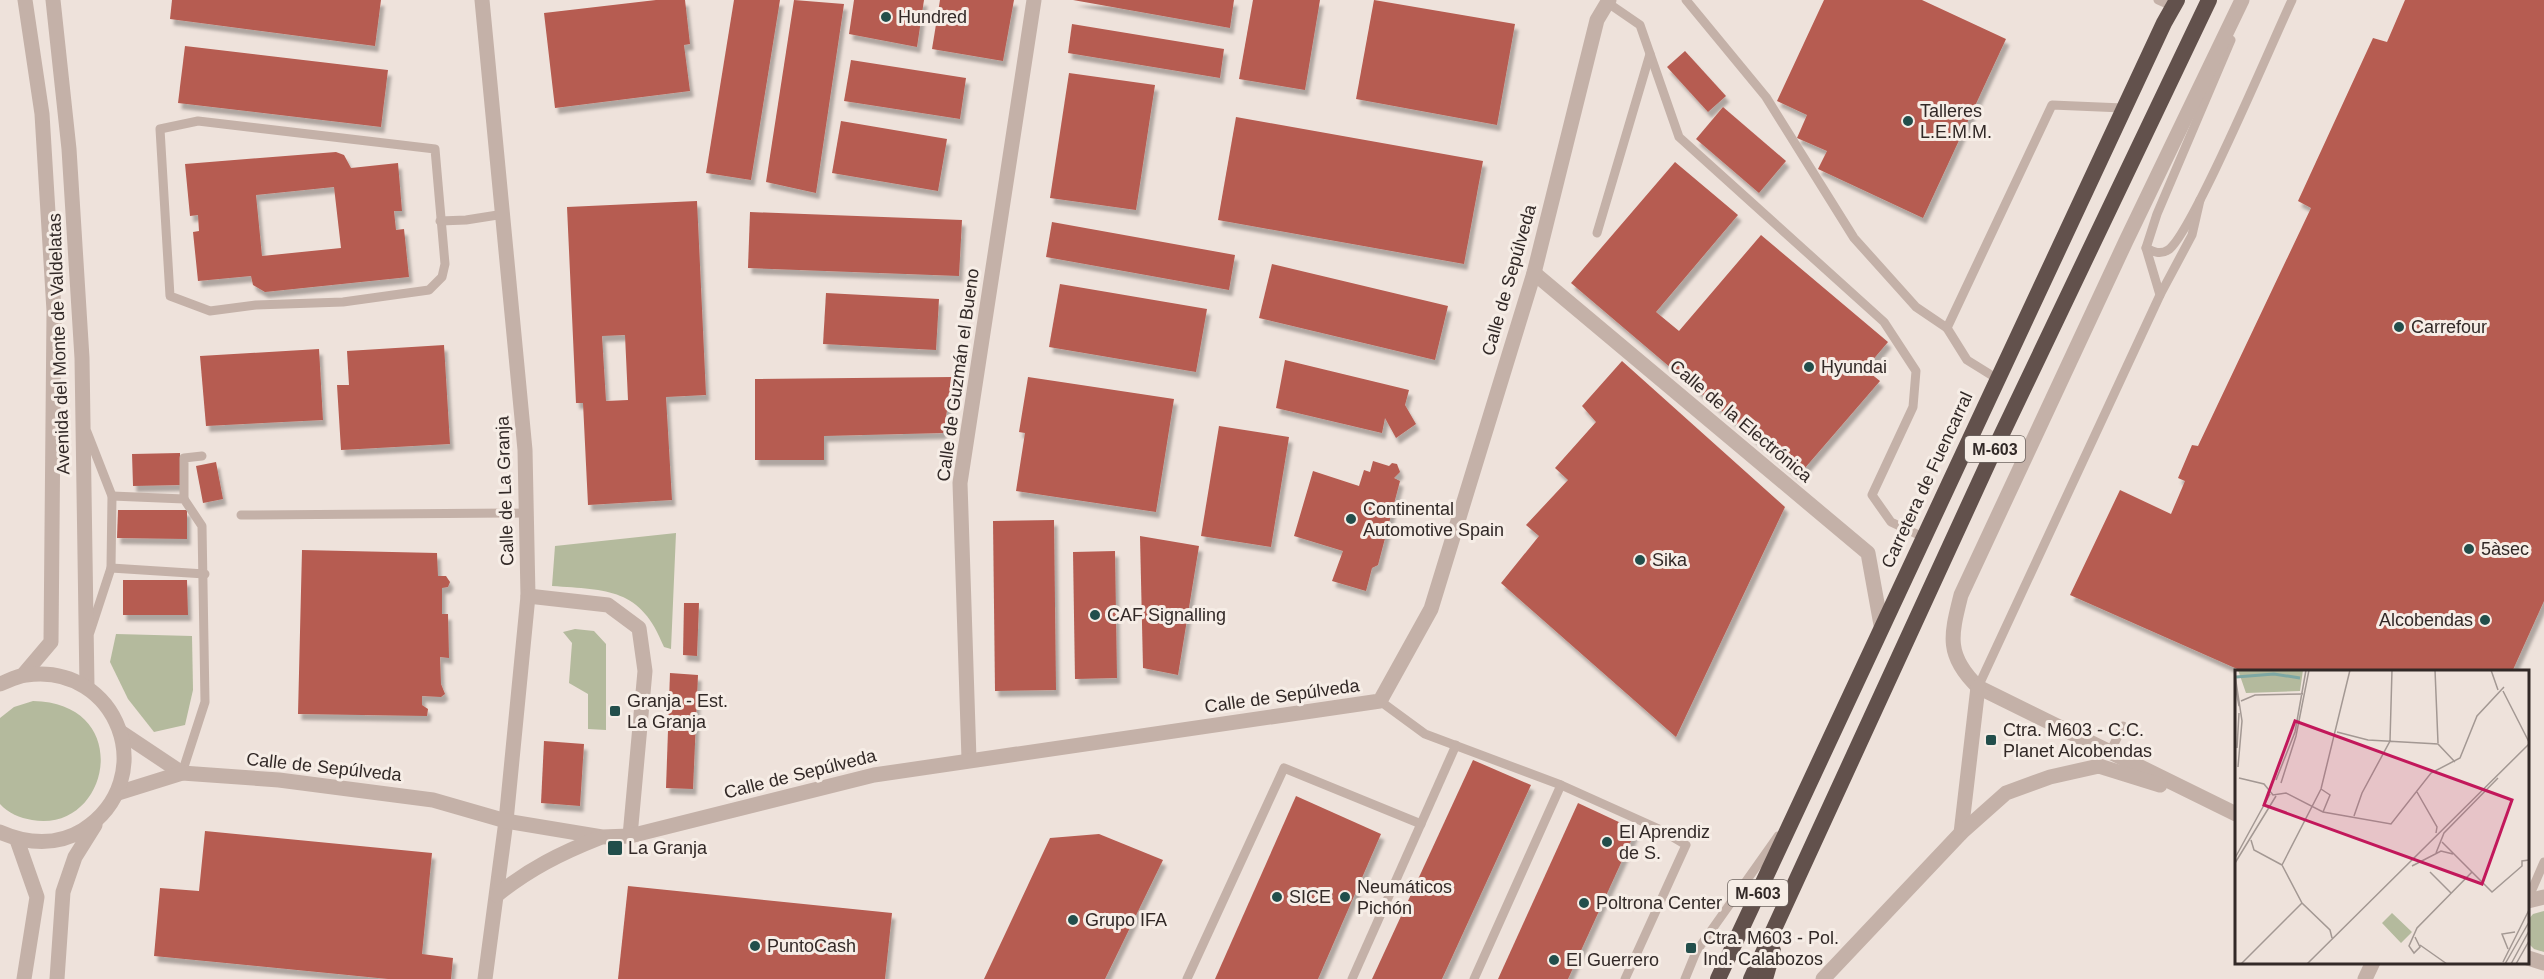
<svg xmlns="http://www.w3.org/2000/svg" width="2544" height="979" font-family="Arial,sans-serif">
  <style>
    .green { fill: #b4ba9d }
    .building { fill: #b65c51; fill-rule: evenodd; filter: url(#shadow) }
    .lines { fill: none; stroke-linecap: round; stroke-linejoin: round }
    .service { stroke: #c4b1a8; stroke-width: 9 }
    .minor { stroke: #c4b1a8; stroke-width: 15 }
    .tertiary { stroke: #c4b1a8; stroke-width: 15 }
    .trunk { stroke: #62514c; stroke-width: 16 }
    .poi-dot { fill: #224e4b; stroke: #f6ede6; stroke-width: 2 }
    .labels { text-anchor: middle; stroke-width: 6; stroke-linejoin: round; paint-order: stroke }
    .shield { fill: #f6ede6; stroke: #6d6460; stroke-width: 1.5 }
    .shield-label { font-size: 16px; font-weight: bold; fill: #322927 }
    .poi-label { font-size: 18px; fill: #322927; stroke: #f6ede6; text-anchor: start }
    .street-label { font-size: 18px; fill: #322927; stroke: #f6ede6 }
    .inset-river { fill: none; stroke: #7da7a3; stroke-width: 3 }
    .inset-road { fill: none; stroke: #a39893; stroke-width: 1.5 }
    .view { fill: #c2185b; fill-opacity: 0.15; stroke: #c2185b; stroke-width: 3 }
    .inset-edge { fill: none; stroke: #322927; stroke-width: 3 }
  </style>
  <defs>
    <filter id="shadow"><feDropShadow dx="3.5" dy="6" stdDeviation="1.5" flood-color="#0004"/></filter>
  </defs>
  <rect width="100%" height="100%" fill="#eee2db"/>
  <g class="green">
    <path d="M676 533 671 649 664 647C641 588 608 590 552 586L555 546Z"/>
    <path d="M575 629 594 631 606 644V730L588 729V694L569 683 572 643 563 632Z"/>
    <path d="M116 634 192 636 193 690 185 725 154 732 128 699 110 662Z"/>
    <path d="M33 701C136 703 110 834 32 820 20 818 8 813 0 804V718L14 707Z"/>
    <path d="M2544 911V952L2534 949 2528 943V920L2533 914Z"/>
  </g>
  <g class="building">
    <path d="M172 0H381L375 46 170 19Z"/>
    <path d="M656 0H685L690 44 684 45 690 91 555 108 544 13Z"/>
    <path d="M734 0H780L751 180 706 173Z"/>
    <path d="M794 0 844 4 816 193 766 182Z"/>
    <path d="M854 0H924L917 47 849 34Z"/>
    <path d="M940 0H1014L1003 61 932 49Z"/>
    <path d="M1073 0H1234L1230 28Z"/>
    <path d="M1253 0H1320L1305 90 1239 79Z"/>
    <path d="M1374 0 1515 24 1497 125 1356 99Z"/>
    <path d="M1824 0H1922L2006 39 1923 218 1818 169 1827 151 1797 138 1807 115 1777 101Z"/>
    <path d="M2405 0H2544V601L2512 672H2244L2070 595 2120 490 2171 514 2185 481 2178 478 2192 445 2198 446 2311 208 2298 201 2373 38 2387 42Z"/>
    <path d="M1072 24 1224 49 1220 78 1068 53Z"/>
    <path d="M185 46 388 70 381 127 178 103Z"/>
    <path d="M1685 51 1726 96 1708 112 1667 67Z"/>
    <path d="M851 60 966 78 960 119 844 101Z"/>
    <path d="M1069 73 1155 85 1136 210 1050 198Z"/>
    <path d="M1723 107 1786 161 1759 193 1696 139Z"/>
    <path d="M1236 117 1483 161 1464 264 1218 220Z"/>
    <path d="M841 121 947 139 938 191 832 173Z"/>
    <path d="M336 152 344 155 351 168 398 163 402 211H394L396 230 404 229 409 277 265 292 253 285 251 276 198 281 193 232 199 231 198 215 190 216 185 164ZM334 187 341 248 262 256 256 195Z"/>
    <path d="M1675 162 1738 215 1656 312 1679 331 1761 235 1888 342 1865 369 1880 381 1798 476 1571 283Z"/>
    <path d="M697 201 706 395 666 397 672 500 588 505 583 403H576L567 207ZM625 335 628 400 606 401 602 336Z"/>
    <path d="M750 212 962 220 959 276 748 268Z"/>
    <path d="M1052 222 1235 255 1229 290 1046 257Z"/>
    <path d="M1272 264 1448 306 1435 360 1259 318Z"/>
    <path d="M1060 284 1207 309 1196 372 1049 347Z"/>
    <path d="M826 293 939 299 936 350 823 344Z"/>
    <path d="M444 345 450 444 341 450 337 385H349L347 351Z"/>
    <path d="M319 349 323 420 206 426 200 356Z"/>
    <path d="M1285 360 1409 390 1405 405 1416 424 1396 438 1385 418 1382 433 1276 408Z"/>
    <path d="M1622 361 1785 507 1676 737 1501 583 1539 536 1526 525 1568 480 1555 468 1596 422 1582 406Z"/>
    <path d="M953 377 943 433 824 436V460H755V379Z"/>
    <path d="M1028 377 1174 399 1156 512 1016 491 1025 433 1019 432Z"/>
    <path d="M1219 426 1289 437 1271 547 1201 536Z"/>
    <path d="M180 453V485L133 486 132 454Z"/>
    <path d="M1373 461 1389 466 1392 463 1397 464 1400 472 1394 478 1400 481 1378 565 1372 568 1366 591 1332 581 1343 551 1294 536 1313 471 1359 486 1364 470 1370 472Z"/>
    <path d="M216 462 223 499 203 503 196 466Z"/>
    <path d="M118 510H187V539L117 538Z"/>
    <path d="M1054 520 1056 690 995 691 993 521Z"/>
    <path d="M1140 536 1199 546 1178 675 1143 668Z"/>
    <path d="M302 550 437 553 438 576H446L450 582 448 587 442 588V614H448L449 658 440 657 441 684 445 694 441 697 422 696V705L428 709 427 716 298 714Z"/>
    <path d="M1115 551 1117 678 1075 679 1073 552Z"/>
    <path d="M123 580H187L188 615H123Z"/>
    <path d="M684 603H699L697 656 683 655Z"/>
    <path d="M670 673 698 675 693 789 666 788Z"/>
    <path d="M544 741 584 744 580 806 541 803Z"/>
    <path d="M1473 760 1531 785 1442 979H1372Z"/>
    <path d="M1296 796 1381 834 1318 979H1215Z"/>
    <path d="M1578 803 1636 830 1568 979H1498Z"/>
    <path d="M205 831 432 853 422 954 453 958 451 979H388L154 956 160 888 199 891Z"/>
    <path d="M1099 834 1163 860 1105 979H984L1050 838Z"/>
    <path d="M628 886 892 913 885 979H618Z"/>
  </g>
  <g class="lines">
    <g class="service">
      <path d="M1686 0 1766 97 1854 238 1916 307 1947 328"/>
      <path d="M2158 0 2167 4"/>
      <path d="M1608 3 1640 25 1679 137 1884 322 1916 371 1913 407 1872 495 1891 522 1923 537"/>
      <path d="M198 121 435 149 445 264 442 277 429 290 343 302 256 305 210 311 170 296 160 129Z"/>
      <path d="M440 221 466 220 504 214"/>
      <path d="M1597 233 1650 54"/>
      <path d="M2146 248C2154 252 2160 255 2168 250 2191 236 2274 38 2292 0"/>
      <path d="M2160 295 2146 248 2157 214 2231 40"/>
      <path d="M1996 378 1967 360 1947 328 2052 105 2123 108"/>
      <path d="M87 432 112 496 111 568 90 632"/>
      <path d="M112 496 184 499 202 526 205 702 182 773"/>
      <path d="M184 499V458L202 456"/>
      <path d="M241 515 526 513"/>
      <path d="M111 568 205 574"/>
      <path d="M1978 687 2160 295 2192 235 2200 200"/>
      <path d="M1380 701 1425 734 1561 785 1659 829 1686 845 1625 979"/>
      <path d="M2110 752 2123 726"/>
      <path d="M2528 899 2544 862"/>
      <path d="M1187 979 1284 768 1421 824"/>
      <path d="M1352 979 1456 745"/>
      <path d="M1474 979 1561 785"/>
      <path d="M1685 979 1696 952 1778 836"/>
    </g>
    <g class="minor">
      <path d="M482 0 525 450 528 596 506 821 485 979"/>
      <path d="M1534 273 1868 553 1881 625"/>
      <path d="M528 596 608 605 639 628 645 671 630 836"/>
      <path d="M122 733 182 773"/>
      <path d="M969 759 960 483 1034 0"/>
      <path d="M118 793 182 773 279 780 433 800 506 821 602 837 630 836 874 775 1380 701 1431 609 1534 273 1597 20 1609 0"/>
      <path d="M2236 814 1978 687C1945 655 1951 635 1961 595L2126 241 2242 0"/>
      <path d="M1961 833 1978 687"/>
      <path d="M497 895C529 869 561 853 599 838"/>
      <path d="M2528 901 2544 897"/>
      <path d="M2528 958 2544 963"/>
      <path d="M1823 979 1961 833 2006 793 2050 777 2099 766 2160 785"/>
      <path d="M2365 979 2373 962"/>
    </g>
    <g class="tertiary">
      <path d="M53 0 69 149 82 358 87 687"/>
      <path d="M23 675 51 642 54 311 42 114 25 0"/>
      <path d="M0 684C8 681 17 676 26 675 118 662 162 779 83 830 57 846 27 844 0 832"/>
      <path d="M17 840 37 897 24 979"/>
      <path d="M57 979 63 892 75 857 95 825"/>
    </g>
    <g class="trunk">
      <path d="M1718 979 2164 23 2177 0"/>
      <path d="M1751 979 1989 461 2209 0"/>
      <path d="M1765 979 1773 951"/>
    </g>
  </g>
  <g class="poi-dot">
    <circle cx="886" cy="17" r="6"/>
    <circle cx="1908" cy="121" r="6"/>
    <circle cx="2399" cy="327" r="6"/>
    <circle cx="1809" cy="367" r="6"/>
    <circle cx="1351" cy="519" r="6"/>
    <circle cx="2469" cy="549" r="6"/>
    <circle cx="1640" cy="560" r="6"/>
    <circle cx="1095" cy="615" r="6"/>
    <circle cx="2485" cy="620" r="6"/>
    <rect x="609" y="705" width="12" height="12" rx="3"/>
    <rect x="1985" y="734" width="12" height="12" rx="3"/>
    <circle cx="1607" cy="842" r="6"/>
    <rect x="607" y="840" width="16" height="16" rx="3"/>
    <circle cx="1277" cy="897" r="6"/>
    <circle cx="1345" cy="897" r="6"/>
    <circle cx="1584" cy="903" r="6"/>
    <circle cx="1073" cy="920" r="6"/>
    <circle cx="755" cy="946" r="6"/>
    <rect x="1685" y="942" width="12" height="12" rx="3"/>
    <circle cx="1554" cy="960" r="6"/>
  </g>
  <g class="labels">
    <g class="shield">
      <rect x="1965" y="436" width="60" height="26" rx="4.5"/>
      <rect x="1728" y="880" width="60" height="26" rx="4.5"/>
    </g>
    <g class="shield-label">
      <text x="1995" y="455">M-603</text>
      <text x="1758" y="899">M-603</text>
    </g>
    <g class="poi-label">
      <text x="898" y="23">Hundred</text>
      <text x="1920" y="117">Talleres<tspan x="1920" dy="21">L.E.M.M.</tspan></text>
      <text x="2411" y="333">Carrefour</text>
      <text x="1821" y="373">Hyundai</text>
      <text x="1363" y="515">Continental<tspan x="1363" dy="21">Automotive Spain</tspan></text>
      <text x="2481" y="555">5àsec</text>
      <text x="1652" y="566">Sika</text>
      <text x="1107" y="621">CAF Signalling</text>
      <text x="2473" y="626" text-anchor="end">Alcobendas</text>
      <text x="627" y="707">Granja - Est.<tspan x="627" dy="21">La Granja</tspan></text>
      <text x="2003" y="736">Ctra. M603 - C.C.<tspan x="2003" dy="21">Planet Alcobendas</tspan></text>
      <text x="1619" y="838">El Aprendiz<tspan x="1619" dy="21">de S.</tspan></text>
      <text x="628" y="854">La Granja</text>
      <text x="1357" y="893">Neumáticos<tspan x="1357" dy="21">Pichón</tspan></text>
      <text x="1289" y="903">SICE</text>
      <text x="1596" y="909">Poltrona Center</text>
      <text x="1085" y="926">Grupo IFA</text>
      <text x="1703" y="944">Ctra. M603 - Pol.<tspan x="1703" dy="21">Ind. Calabozos</tspan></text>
      <text x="767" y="952">PuntoCash</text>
      <text x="1566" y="966">El Guerrero</text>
    </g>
    <g class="street-label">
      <text transform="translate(1509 280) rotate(-74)" y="6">Calle de Sepúlveda</text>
      <text transform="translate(59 344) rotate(-92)" y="6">Avenida del Monte de Valdelatas</text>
      <text transform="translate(958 375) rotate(-82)" y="6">Calle de Guzmán el Bueno</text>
      <text transform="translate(1741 421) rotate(40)" y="6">Calle de la Electrónica</text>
      <text transform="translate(1927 480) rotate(-65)" y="6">Carretera de Fuencarral</text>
      <text transform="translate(505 491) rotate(-92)" y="6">Calle de La Granja</text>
      <text transform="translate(1282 696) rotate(-8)" y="6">Calle de Sepúlveda</text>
      <text transform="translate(324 767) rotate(6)" y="6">Calle de Sepúlveda</text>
      <text transform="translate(800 774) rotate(-14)" y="6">Calle de Sepúlveda</text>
    </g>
  </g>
  <g transform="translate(2235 670)">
    <rect width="294" height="294" fill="#eee2db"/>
    <path d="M3 0H68L65 21 11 23ZM157 243 177 262 166 273 147 253Z" fill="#b4ba9d"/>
    <path class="inset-river" d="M1 7 39 4 65 8"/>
    <path class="inset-road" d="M200 0 203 73M256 0 263 20M0 5 7 51 3 97M0 15 4 36M268 21 294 72M6 31 20 25 68 24M102 62 133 70 203 74 220 92M2 78 4 43M4 108 29 114 38 125 51 123 88 142 156 154 196 103 225 88 242 46 269 17M41 110 60 62 71 0M46 113 61 66 74 0M86 119 95 125 88 142M182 122 202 157 201 163M119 146 127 123 155 71 157 0M16 170 19 180 47 195M207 172 257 222 287 196V191L294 190M201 183 209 163 263 108M0 188 35 124M0 193 41 126M47 195 86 119 115 0M47 195 67 233 95 260 97 268M177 196 206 181 218 184M195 202 216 223M180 267 185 277 179 283 174 276 182 258 237 202M185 275 212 294M273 279 267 264 280 262M268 292 294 240M6 294 67 233M72 294 294 74M270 294 294 252M276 294 294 261M281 294 294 271"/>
    <path class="view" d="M60 51 277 130 247 214 29 135Z"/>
    <rect width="294" height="294" class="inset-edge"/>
  </g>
</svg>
